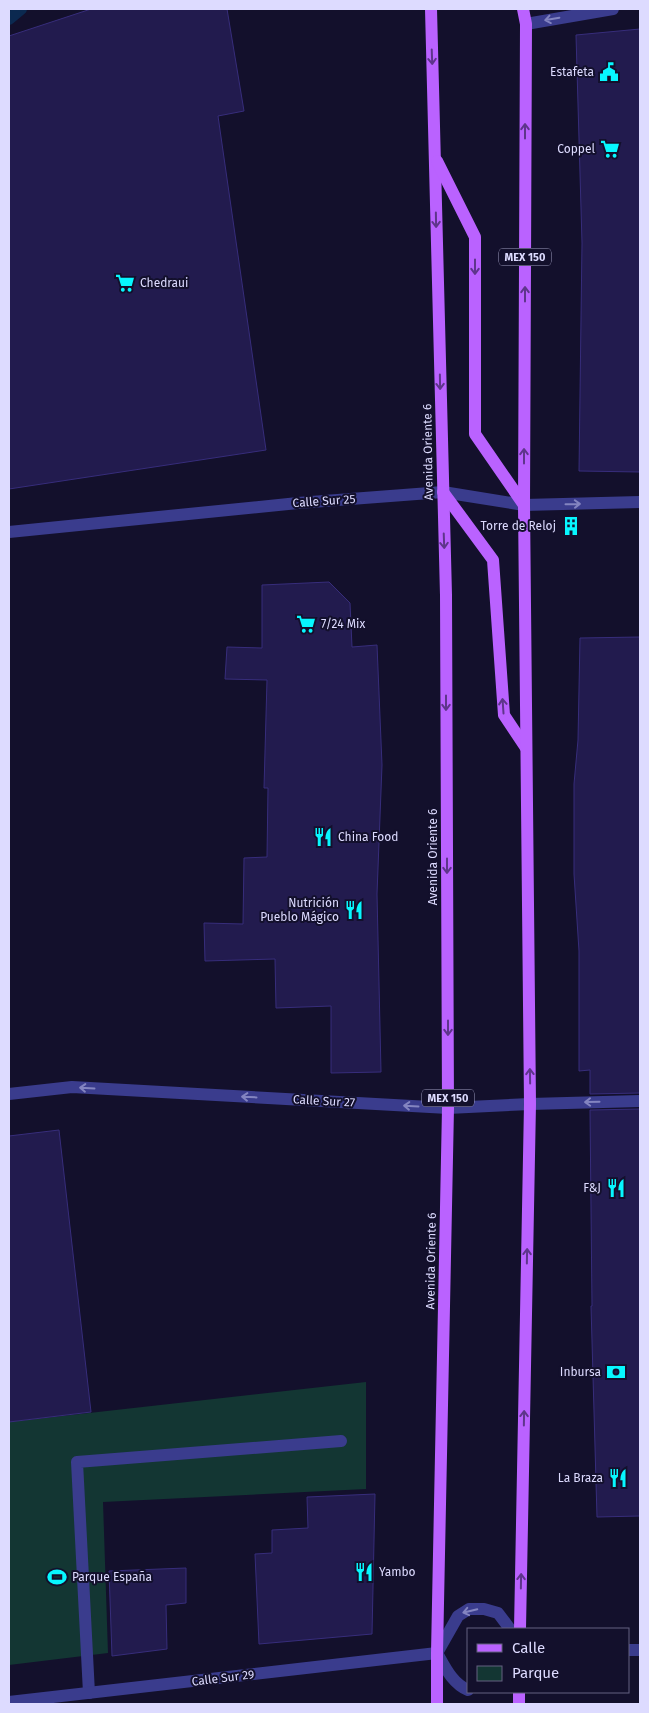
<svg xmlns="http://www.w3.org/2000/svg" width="649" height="1713" font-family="'Fira Sans',sans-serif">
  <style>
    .green { fill: #133633 }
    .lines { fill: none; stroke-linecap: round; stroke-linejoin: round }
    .stream { stroke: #0b2950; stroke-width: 12 }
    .building { fill: #221b4e; stroke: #372d7b }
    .service { stroke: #3a3c8d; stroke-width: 12 }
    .minor { stroke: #3a3c8d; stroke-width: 12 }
    .tertiary { stroke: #3a3c8d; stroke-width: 12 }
    .primary { stroke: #ba62ff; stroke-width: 12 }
    .oneway { stroke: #8384c0 }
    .oneway2 { stroke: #5e358b }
    .labels { text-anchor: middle; stroke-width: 4; stroke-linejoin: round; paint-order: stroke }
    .shield { fill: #13102c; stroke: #a09ec0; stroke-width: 1 }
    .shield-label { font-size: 11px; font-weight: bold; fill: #dddbff }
    .poi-label { font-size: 12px; fill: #dddbff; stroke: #13102c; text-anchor: end }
    .street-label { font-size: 12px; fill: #dddbff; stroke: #13102c }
  </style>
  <rect width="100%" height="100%" fill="#13102c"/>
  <path class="green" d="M366 1382V1489L103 1502 108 1653 9 1665V1422Z"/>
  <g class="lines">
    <path class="stream" d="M9 19 21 9"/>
  </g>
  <g class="building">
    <path d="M91 9H227L244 111 218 116 266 450 9 489V36Z"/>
    <path d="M640 29V472L579 471 582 243 576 35Z"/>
    <path d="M329 582 350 603 352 647 377 645 382 765 377 894 381 1072 331 1073V1006L276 1008 275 959 205 961 204 923 243 924 244 858 267 857 268 788H264L267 680 225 679 227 647 262 648V585Z"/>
    <path d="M640 637V1093L590 1094V1070L579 1071V951L574 874V784L578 740 580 638Z"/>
    <path d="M640 1109V1516L597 1517 591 1306H592L590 1110Z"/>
    <path d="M59 1130 91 1412 9 1422V1136Z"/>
    <path d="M375 1494 372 1634 259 1644 255 1554 272 1553V1530L308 1528 307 1497Z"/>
    <path d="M186 1568V1603L166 1605 167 1649 112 1656 109 1571Z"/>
  </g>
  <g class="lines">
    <path class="service" d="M89 1693 77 1462 341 1441"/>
    <g class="minor">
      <path d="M526 24 613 9"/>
      <path d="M9 532 298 503 443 492 524 505"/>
      <path d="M9 1094 72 1087 448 1108 530 1104"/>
      <path d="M628 1650H640"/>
      <path d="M437 1653 458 1616 469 1609H484L498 1613 510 1629"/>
      <path d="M437 1653C445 1667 452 1683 468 1690"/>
      <path d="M9 1702 437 1653"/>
    </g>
    <g class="tertiary">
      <path d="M524 505 640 502"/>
      <path d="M530 1104 640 1101"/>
    </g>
    <g class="primary">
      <path d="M431 9 446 595 448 1108 437 1653V1704"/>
      <path d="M437 161 475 237V434L524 505"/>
      <path d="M443 492 493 560 504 715 526 748"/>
      <path d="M520 1629 530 1104 524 505 526 24 523 9"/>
      <path d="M519 1692V1704"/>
    </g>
  </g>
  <defs><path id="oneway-shaft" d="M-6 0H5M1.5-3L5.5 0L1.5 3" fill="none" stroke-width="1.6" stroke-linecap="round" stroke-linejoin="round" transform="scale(1.25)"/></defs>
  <g class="oneway">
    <use href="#oneway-shaft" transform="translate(552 19) rotate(170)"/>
    <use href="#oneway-shaft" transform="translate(573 504) rotate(-1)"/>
    <use href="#oneway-shaft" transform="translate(87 1088) rotate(-177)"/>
    <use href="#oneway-shaft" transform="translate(249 1097) rotate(-177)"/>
    <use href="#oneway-shaft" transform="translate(592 1102) rotate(179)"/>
    <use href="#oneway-shaft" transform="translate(411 1106) rotate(-177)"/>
    <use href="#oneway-shaft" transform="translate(470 1611) rotate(166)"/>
  </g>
  <g class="oneway2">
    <use href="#oneway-shaft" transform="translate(432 57) rotate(88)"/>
    <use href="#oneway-shaft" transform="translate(525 131) rotate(-90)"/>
    <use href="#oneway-shaft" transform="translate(436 220) rotate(89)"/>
    <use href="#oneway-shaft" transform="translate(475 267) rotate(90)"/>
    <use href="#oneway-shaft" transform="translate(525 294) rotate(-90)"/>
    <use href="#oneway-shaft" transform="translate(440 382) rotate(89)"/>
    <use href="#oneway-shaft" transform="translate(524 456) rotate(-90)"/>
    <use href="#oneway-shaft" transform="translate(444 541) rotate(88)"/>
    <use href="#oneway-shaft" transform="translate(446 703) rotate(90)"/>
    <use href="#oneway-shaft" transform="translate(503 706) rotate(-94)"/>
    <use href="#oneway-shaft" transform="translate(447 866) rotate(90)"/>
    <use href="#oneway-shaft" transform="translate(448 1028) rotate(90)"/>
    <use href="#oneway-shaft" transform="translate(530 1076) rotate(-91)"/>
    <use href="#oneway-shaft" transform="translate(527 1256) rotate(-89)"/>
    <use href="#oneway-shaft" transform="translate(524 1418) rotate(-89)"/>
    <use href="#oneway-shaft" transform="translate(521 1581) rotate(-89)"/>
  </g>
  <defs>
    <g id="civic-bare" transform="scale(1.5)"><path d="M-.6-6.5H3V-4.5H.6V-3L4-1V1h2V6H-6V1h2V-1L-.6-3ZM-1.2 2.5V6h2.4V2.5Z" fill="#07f7ff" stroke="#13102c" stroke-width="2.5" paint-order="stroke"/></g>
    <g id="supermarket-bare" transform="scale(1.5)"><path d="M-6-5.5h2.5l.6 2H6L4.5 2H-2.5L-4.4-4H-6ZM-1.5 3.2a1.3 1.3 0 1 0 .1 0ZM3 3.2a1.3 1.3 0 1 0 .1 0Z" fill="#07f7ff" stroke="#13102c" stroke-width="2.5" paint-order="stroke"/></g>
    <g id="building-bare" transform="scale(1.5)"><path d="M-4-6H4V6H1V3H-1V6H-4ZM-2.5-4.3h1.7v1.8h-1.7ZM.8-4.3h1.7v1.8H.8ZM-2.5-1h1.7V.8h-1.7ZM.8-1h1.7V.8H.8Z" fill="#07f7ff" stroke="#13102c" stroke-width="2.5" paint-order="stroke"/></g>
    <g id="restaurant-bare" transform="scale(1.5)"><path d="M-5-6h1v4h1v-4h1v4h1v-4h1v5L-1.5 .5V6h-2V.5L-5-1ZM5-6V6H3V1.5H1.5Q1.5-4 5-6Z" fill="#07f7ff" stroke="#13102c" stroke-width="2.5" paint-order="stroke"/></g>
    <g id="bank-bare" transform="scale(1.5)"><path d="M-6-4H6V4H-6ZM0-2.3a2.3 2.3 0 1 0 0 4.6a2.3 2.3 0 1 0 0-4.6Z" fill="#07f7ff" stroke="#13102c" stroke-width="2.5" paint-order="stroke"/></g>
    <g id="stadium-bare" transform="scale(1.5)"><path d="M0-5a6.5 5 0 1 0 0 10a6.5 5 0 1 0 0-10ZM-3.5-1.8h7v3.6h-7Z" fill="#07f7ff" stroke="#13102c" stroke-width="2.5" paint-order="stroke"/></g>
  </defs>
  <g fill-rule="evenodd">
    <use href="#civic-bare" x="609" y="72"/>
    <use href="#supermarket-bare" x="610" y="149"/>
    <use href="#supermarket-bare" x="125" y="283"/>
    <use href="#building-bare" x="571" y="526"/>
    <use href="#supermarket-bare" x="306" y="624"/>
    <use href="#restaurant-bare" x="323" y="837"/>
    <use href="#restaurant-bare" x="354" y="910"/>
    <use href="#restaurant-bare" x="616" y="1188"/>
    <use href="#bank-bare" x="616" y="1372"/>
    <use href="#restaurant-bare" x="618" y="1478"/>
    <use href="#restaurant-bare" x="364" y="1572"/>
    <use href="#stadium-bare" x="57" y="1577"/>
  </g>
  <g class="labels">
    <g class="shield">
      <rect x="499" y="248.5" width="52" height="17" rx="4"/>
      <rect x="422" y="1089.5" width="52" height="17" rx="4"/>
    </g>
    <g class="shield-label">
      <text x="525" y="261">MEX 150</text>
      <text x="448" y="1102">MEX 150</text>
    </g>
    <g class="poi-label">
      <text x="594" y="76">Estafeta</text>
      <text x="595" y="153">Coppel</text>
      <text x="140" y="287" text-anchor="start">Chedraui</text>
      <text x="556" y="530">Torre de Reloj</text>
      <text x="321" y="628" text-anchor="start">7/24 Mix</text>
      <text x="338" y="841" text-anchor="start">China Food</text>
      <text x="339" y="907">Nutrición<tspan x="339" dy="14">Pueblo Mágico</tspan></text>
      <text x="601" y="1192">F&amp;J</text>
      <text x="601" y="1376">Inbursa</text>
      <text x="603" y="1482">La Braza</text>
      <text x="379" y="1576" text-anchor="start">Yambo</text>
      <text x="72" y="1581" text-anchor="start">Parque España</text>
    </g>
    <g class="street-label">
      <text transform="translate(428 452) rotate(-91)" y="4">Avenida Oriente 6</text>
      <text transform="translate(324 501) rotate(-4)" y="4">Calle Sur 25</text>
      <text transform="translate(433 857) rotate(-90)" y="4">Avenida Oriente 6</text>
      <text transform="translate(324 1101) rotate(3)" y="4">Calle Sur 27</text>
      <text transform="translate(431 1261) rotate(-89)" y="4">Avenida Oriente 6</text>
      <text transform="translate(223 1678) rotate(-7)" y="4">Calle Sur 29</text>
    </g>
  </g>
  <rect width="649" height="1713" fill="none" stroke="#dddbff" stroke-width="20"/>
  <rect x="467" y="1628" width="162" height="65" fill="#13102c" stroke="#646180"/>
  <rect x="477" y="1644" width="25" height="8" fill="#ba62ff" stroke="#646180"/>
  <text x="512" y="1653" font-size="15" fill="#dddbff">Calle</text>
  <rect x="477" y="1666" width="25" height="15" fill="#133633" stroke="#646180"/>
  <text x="512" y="1678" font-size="15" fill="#dddbff">Parque</text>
</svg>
